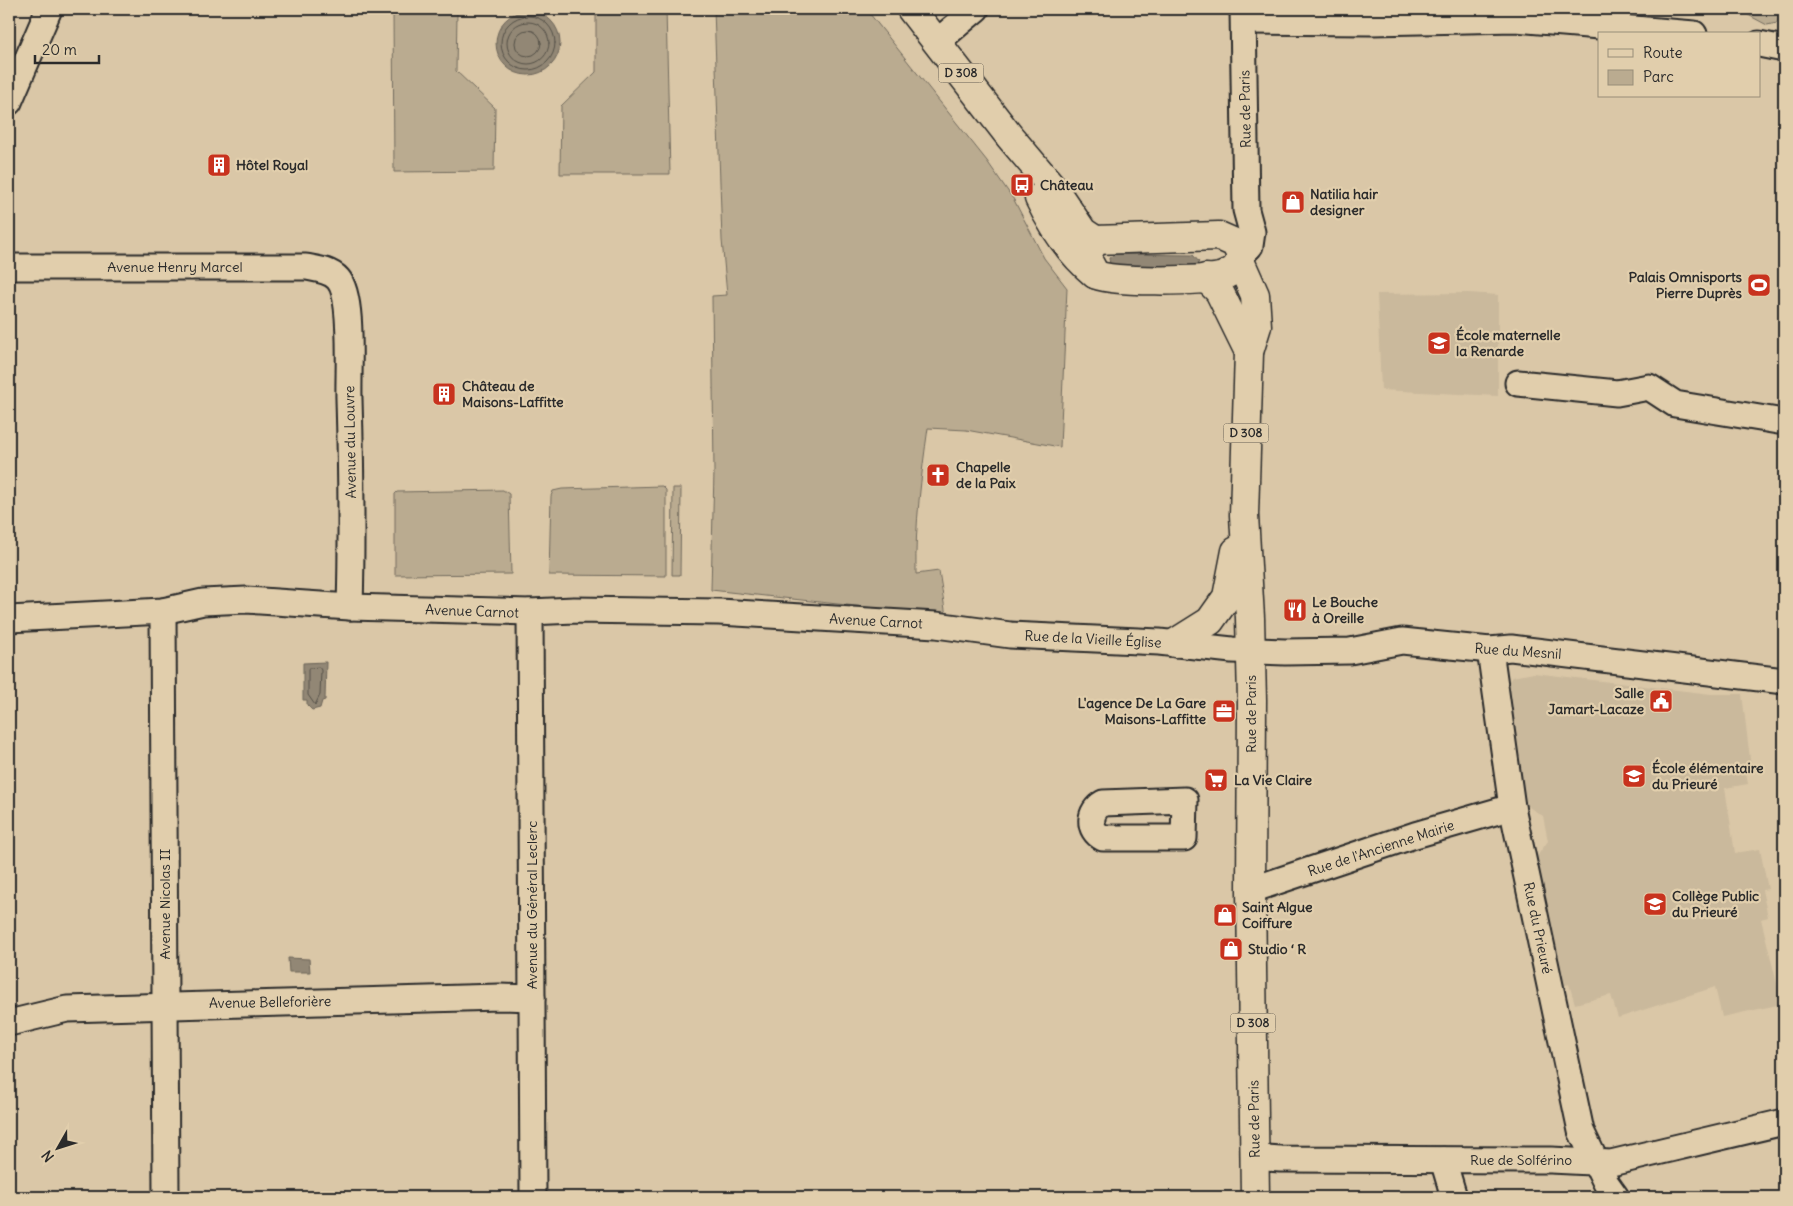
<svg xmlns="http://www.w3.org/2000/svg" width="1793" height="1206" font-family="Delius,sans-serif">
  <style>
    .built { fill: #cab99c }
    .green { fill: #baab90; stroke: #726b5e }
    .water { fill: #928774; stroke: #696257 }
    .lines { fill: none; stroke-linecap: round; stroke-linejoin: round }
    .shore { stroke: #545048; stroke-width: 1 }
    .minor-casing { stroke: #2b2b2b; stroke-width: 29 }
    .major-casing { stroke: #2b2b2b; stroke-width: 31 }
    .minor { stroke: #e1ceac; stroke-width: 25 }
    .major { stroke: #e1ceac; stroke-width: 28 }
    .labels { text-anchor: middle; stroke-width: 4.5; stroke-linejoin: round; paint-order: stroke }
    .shield { fill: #e1ceac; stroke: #625c52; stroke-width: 1 }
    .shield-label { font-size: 12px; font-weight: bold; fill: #2b2b2b }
    .street-label { font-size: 14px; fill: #2b2b2b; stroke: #e1ceac }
    .poi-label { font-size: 14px; font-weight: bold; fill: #2b2b2b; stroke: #e1ceac; text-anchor: start }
  </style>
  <rect width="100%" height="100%" fill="#dac7a7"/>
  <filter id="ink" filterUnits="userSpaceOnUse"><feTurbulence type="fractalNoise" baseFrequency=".02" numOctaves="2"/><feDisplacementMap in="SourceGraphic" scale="10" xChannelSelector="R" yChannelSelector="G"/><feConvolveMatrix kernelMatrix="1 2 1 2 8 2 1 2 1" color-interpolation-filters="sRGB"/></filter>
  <g filter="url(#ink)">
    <g class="built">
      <path d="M1469 293 1498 295V396L1381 390 1377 294Z"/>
      <path d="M1534 673 1711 694H1742L1751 767 1745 768 1748 784 1725 788 1735 853 1760 849 1768 889 1762 890 1768 917 1761 919 1782 1004 1722 1017 1715 987 1618 1018 1611 995 1575 1004 1569 984 1559 987 1557 966 1535 859 1548 841 1543 816 1524 804 1504 688 1512 677Z"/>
    </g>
    <g class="green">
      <path d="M393 9H462L457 14 456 71 495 108 494 171 394 172Z"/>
      <path d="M589 9H666L670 174H560L561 106 596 72V15Z"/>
      <path d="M714 9H866L987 161 1014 200 1044 258 1067 288 1060 447 966 430 928 428C921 477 915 524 916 574L939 571 946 616 711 590 714 472 712 296 727 295 722 240Z"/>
      <path d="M1737 9H1780V17L1777 23 1767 25Z"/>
      <path d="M662 486 666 490V576L549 575 551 496 553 491 562 489Z"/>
      <path d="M673 488H681L680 575H672Z"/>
      <path d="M503 490 509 494 511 574 395 575V494L397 492Z"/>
    </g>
    <g class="water">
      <circle cx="528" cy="43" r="32"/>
      <path d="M1115 254 1193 255 1199 262 1193 269 1110 265 1109 258Z"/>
      <path d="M326 662 325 700 322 701 320 708 312 710 307 705V700H303V663Z"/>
      <path d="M288 958 309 959 310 972H289Z"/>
    </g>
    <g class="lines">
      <g class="shore">
        <circle cx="528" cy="43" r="27"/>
        <circle cx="528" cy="43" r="21"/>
        <circle cx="528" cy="43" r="13"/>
        <path d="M310 668 319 667 321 670 320 695 315 705 308 695V670Z"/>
      </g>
      <g class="minor-casing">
        <g id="minor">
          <path d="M1244 21 1372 22 1515 19 1694 34"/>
          <path d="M938 41 976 9"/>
          <path d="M1759 44 1784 49"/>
          <path d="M9 102 49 9"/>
          <path d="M1241 255 1250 246 1252 232 1246 210 1243 9"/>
          <path d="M9 267H306C317 269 330 270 338 279 354 297 348 373 349 399 351 468 352 537 350 607"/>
          <path d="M1518 383 1617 393 1649 387 1675 404 1784 422"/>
          <path d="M163 611 166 1197"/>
          <path d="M530 612 533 1197"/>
          <path d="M9 619 163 611 203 602 246 600 350 607 530 612 574 610 719 612 936 625 1010 635 1159 642 1232 650 1285 652 1350 651 1402 641 1490 650 1511 648 1784 681"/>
          <path d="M1490 650 1512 807 1581 1131 1606 1183 1616 1197"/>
          <path d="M1185 800 1184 838H1103C1087 830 1089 811 1103 803Z"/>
          <path d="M1251 890 1415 835 1512 807"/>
          <path d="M9 1023 67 1009 499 997 532 998"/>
          <path d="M1254 1157 1280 1159 1551 1160 1611 1163 1784 1122"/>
          <path d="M1443 1160 1454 1197"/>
        </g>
      </g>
      <g class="major-casing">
        <g id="major">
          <path d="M911 9 1010 137 1054 189 1083 232 1095 240"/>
          <path d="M1039 198C1052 226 1071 254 1095 274"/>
          <path d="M1219 236 1235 243 1241 255 1237 268C1232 271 1227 275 1220 277 1203 281 1108 283 1095 274L1086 257 1095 240Z"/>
          <path d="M1240 261 1255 295 1257 326 1249 352 1244 515 1250 618 1252 700 1251 890 1255 1197"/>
          <path d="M1206 278 1219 291 1249 352"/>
          <path d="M1175 643 1210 621 1227 597 1236 551"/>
        </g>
      </g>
      <use href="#minor" class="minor"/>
      <use href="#major" class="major"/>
    </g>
  </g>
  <defs>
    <g id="building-square" transform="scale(1.25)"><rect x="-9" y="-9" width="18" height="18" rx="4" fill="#c8321e" stroke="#e1ceac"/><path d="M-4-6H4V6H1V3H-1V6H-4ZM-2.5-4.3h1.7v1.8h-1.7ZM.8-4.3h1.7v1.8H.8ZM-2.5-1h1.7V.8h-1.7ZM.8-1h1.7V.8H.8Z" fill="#fff"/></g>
    <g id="bus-square" transform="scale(1.25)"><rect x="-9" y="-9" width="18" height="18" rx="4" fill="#c8321e" stroke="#e1ceac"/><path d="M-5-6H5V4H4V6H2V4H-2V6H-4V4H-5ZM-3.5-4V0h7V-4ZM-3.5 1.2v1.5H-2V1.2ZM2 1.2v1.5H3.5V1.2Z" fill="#fff"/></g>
    <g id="shop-square" transform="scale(1.25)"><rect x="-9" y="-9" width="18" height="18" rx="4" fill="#c8321e" stroke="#e1ceac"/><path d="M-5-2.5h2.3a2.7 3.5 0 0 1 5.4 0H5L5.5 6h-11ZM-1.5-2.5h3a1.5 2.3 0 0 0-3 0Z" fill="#fff"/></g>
    <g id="stadium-square" transform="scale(1.25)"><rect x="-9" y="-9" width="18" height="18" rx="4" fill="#c8321e" stroke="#e1ceac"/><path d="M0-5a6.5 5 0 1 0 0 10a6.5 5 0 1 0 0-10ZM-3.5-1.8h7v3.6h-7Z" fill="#fff"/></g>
    <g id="school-square" transform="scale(1.25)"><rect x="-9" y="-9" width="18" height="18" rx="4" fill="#c8321e" stroke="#e1ceac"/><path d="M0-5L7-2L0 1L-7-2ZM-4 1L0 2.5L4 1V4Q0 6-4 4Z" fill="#fff"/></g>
    <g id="church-square" transform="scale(1.25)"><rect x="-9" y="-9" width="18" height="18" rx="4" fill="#c8321e" stroke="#e1ceac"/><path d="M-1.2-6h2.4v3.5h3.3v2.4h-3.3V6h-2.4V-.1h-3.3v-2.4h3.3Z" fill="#fff"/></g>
    <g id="restaurant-square" transform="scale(1.25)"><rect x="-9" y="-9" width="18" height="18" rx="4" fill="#c8321e" stroke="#e1ceac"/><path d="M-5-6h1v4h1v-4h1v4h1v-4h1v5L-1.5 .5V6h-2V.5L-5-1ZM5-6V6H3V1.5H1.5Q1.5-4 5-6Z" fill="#fff"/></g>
    <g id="civic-square" transform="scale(1.25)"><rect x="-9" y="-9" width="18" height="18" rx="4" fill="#c8321e" stroke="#e1ceac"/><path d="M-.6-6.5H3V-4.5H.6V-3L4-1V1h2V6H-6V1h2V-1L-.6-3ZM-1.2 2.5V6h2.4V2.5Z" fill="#fff"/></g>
    <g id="office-square" transform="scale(1.25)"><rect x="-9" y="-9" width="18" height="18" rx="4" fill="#c8321e" stroke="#e1ceac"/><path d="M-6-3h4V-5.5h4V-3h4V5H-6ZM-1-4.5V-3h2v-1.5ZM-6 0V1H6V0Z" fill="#fff"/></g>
    <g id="supermarket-square" transform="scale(1.25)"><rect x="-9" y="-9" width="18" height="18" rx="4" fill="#c8321e" stroke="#e1ceac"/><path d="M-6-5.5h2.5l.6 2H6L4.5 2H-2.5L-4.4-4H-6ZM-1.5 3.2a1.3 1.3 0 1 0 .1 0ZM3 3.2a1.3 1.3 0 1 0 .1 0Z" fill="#fff"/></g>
  </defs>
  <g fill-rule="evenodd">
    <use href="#building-square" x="219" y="165"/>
    <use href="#bus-square" x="1022" y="185"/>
    <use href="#shop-square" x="1293" y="202"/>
    <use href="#stadium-square" x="1759" y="285"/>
    <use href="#school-square" x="1439" y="343"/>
    <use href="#building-square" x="444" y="394"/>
    <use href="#church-square" x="938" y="475"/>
    <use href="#restaurant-square" x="1295" y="610"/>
    <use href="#civic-square" x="1661" y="701"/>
    <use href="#office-square" x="1224" y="711"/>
    <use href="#school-square" x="1634" y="776"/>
    <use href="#supermarket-square" x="1216" y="780"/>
    <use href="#school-square" x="1655" y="904"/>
    <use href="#shop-square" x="1225" y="915"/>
    <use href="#shop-square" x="1231" y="949"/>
  </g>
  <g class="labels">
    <g class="shield">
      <rect x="938.5" y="63.5" width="45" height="19" rx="4"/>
      <rect x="1223.5" y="423.5" width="45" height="19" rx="4"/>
      <rect x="1230.5" y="1013.5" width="45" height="19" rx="4"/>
    </g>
    <g class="shield-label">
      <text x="961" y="77">D 308</text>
      <text x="1246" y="437">D 308</text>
      <text x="1253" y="1027">D 308</text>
    </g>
    <g class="street-label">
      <text transform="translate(1245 109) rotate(-91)" y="5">Rue de Paris</text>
      <text x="175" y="272">Avenue Henry Marcel</text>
      <text transform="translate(350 442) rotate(-91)" y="5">Avenue du Louvre</text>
      <text transform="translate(472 611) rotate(2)" y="5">Avenue Carnot</text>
      <text transform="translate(876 621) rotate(3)" y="5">Avenue Carnot</text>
      <text transform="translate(1093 639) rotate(3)" y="5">Rue de la Vieille Église</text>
      <text transform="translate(1518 651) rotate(4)" y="5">Rue du Mesnil</text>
      <text transform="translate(1251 714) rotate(-90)" y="5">Rue de Paris</text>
      <text transform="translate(1381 848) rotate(-18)" y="5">Rue de l'Ancienne Mairie</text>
      <text transform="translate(165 904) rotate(-90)" y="5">Avenue Nicolas II</text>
      <text transform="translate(532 905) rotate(-90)" y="5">Avenue du Général Leclerc</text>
      <text transform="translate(1538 928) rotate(78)" y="5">Rue du Prieuré</text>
      <text transform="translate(270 1002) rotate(-1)" y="5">Avenue Belleforière</text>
      <text transform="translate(1254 1119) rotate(-91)" y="5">Rue de Paris</text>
      <text x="1521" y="1165">Rue de Solférino</text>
    </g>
    <g class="poi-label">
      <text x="236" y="170">Hôtel Royal</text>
      <text x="1040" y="190">Château</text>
      <text x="1310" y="199">Natilia hair<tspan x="1310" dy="16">designer</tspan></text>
      <text x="1742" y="282" text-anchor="end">Palais Omnisports<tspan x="1742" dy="16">Pierre Duprès</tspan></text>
      <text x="1456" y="340">École maternelle<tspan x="1456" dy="16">la Renarde</tspan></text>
      <text x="462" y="391">Château de<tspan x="462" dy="16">Maisons-Laffitte</tspan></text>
      <text x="956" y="472">Chapelle<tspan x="956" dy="16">de la Paix</tspan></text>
      <text x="1312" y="607">Le Bouche<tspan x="1312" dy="16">à Oreille</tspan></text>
      <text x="1644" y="698" text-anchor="end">Salle<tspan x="1644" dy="16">Jamart-Lacaze</tspan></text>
      <text x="1206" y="708" text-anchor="end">L'agence De La Gare<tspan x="1206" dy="16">Maisons-Laffitte</tspan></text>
      <text x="1652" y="773">École élémentaire<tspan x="1652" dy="16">du Prieuré</tspan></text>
      <text x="1234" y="785">La Vie Claire</text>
      <text x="1672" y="901">Collège Public<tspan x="1672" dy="16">du Prieuré</tspan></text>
      <text x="1242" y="912">Saint Algue<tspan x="1242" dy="16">Coiffure</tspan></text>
      <text x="1248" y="954">Studio ‘ R</text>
    </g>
  </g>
  <rect width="1793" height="1206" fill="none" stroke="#e1ceac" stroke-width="30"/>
  <rect x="15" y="15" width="1763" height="1176" fill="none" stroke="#2b2b2b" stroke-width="2" filter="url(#ink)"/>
  <rect x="1598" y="32" width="162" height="65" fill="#e1ceac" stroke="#988d78"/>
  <rect x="1608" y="49" width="25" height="8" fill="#e1ceac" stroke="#988d78"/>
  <text x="1643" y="58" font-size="15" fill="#2b2b2b">Route</text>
  <rect x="1608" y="70" width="25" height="15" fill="#baab90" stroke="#988d78"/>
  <text x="1643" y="82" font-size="15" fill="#2b2b2b">Parc</text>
  <g transform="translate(58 1148) rotate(231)" stroke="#e1ceac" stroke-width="4" paint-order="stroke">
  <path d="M0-4L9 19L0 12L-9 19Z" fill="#2b2b2b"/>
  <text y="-8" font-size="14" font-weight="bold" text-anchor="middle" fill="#2b2b2b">N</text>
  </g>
  <path d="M35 55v8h64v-8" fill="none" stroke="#2b2b2b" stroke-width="2.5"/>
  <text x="42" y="55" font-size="15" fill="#2b2b2b" stroke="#e1ceac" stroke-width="4" paint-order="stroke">20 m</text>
</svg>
